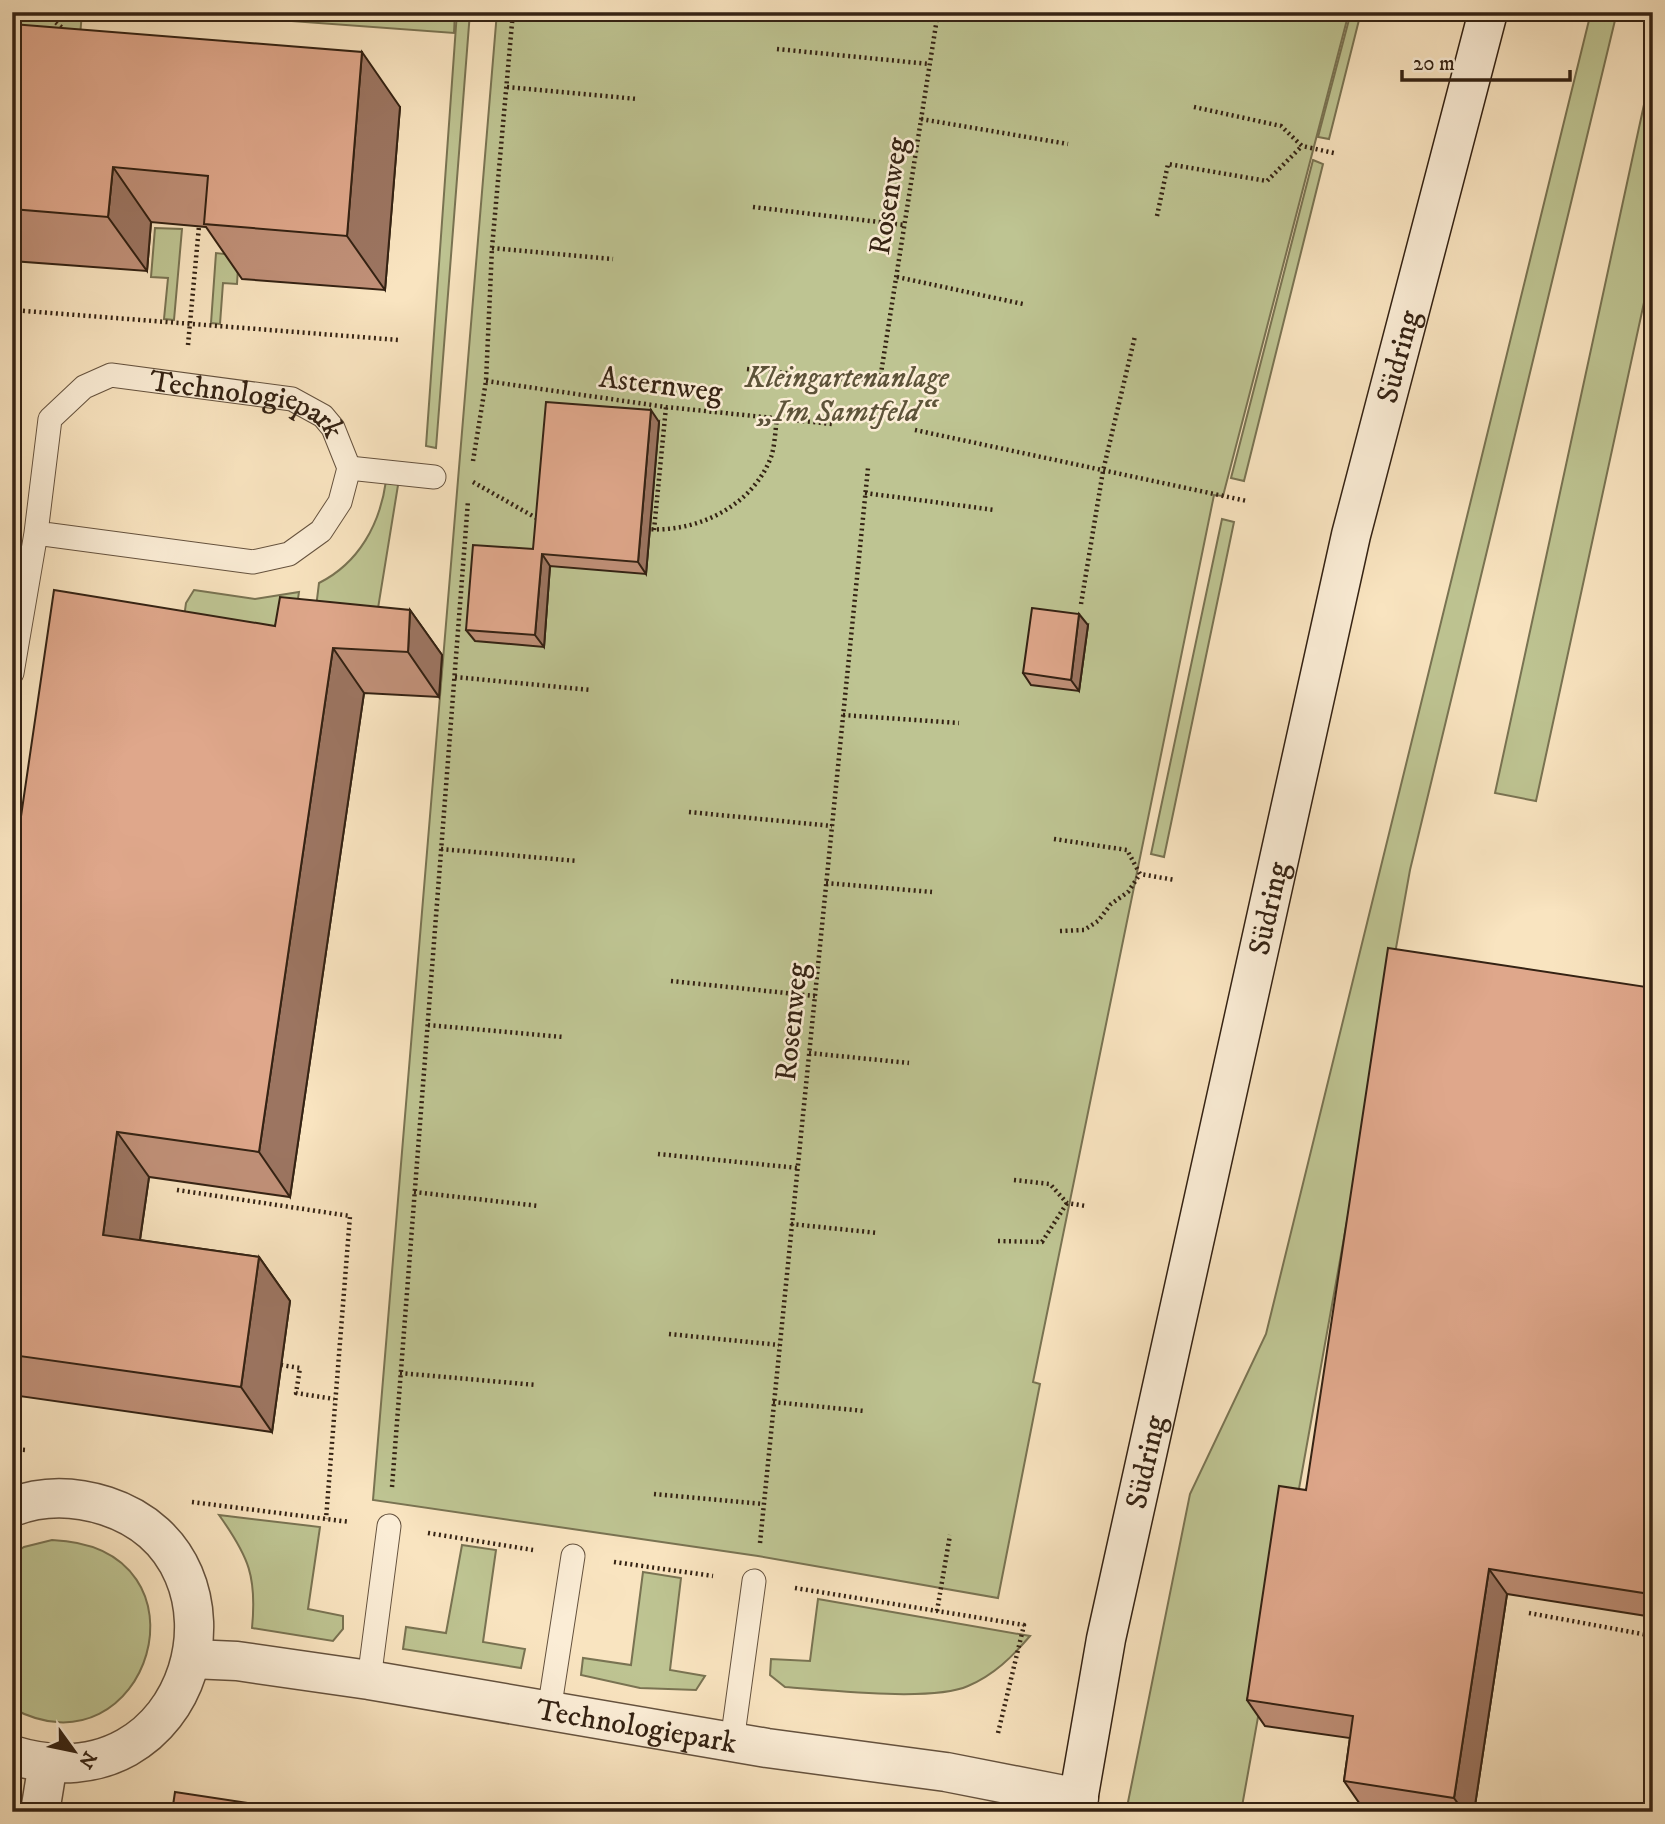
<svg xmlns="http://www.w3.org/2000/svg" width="1665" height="1824" font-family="'IM FELL DW Pica',serif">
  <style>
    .green { fill: #bec492; stroke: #797352; stroke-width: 2 }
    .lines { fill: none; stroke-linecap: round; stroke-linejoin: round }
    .lane-casing { stroke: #65523e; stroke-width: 25 }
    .street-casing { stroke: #65523e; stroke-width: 41 }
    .secondary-casing { stroke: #342213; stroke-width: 41 }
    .path { stroke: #342213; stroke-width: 4.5; stroke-dasharray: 2 3.5; stroke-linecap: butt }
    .lane { stroke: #fbedd6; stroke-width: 23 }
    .street { stroke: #fbedd6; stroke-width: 38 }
    .secondary { stroke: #fbedd6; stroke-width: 38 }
    .wall { fill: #c09078; stroke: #342213; stroke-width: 2 }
    .shaded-wall { fill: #9c7561; stroke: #342213; stroke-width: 2 }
    .building { fill: #dfa78b; stroke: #342213; stroke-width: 2 }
    .labels { text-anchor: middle; stroke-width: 5; stroke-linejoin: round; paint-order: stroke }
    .street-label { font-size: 30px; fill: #342213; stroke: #fbedd6 }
    .park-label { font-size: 30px; font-style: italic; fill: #5d5339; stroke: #fbedd6 }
  </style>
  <rect width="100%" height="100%" fill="#f9e4c0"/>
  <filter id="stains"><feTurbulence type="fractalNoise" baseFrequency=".00286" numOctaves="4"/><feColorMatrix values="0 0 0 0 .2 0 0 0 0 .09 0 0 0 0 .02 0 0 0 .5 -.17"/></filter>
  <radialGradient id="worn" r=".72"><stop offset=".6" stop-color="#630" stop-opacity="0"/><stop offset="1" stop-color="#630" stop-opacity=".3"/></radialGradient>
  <g class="green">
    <path d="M12 12H82L77 73 12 80Z"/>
    <path d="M170 12H455L454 33Z"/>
    <path d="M457 12H470L436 448 426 446Z"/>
    <path d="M497 12H1349L1223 496 1214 495 1033 1382 1040 1384 998 1598 758 1556 373 1500Z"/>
    <path d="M1351 12H1361L1329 139 1318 137Z"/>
    <path d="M1591 12H1617L1410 870 1241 1812H1126L1190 1494 1266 1334Z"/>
    <path d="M1653 63V261L1536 801 1495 793Z"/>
    <path d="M1313 160 1323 164 1244 481 1231 478Z"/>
    <path d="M155 228 182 229 174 320 164 319 168 278 151 277Z"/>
    <path d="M226 235 240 236 237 284 223 283 220 324 211 323 216 253 224 254Z"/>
    <path d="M399 479 367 676 314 624 319 583C359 563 380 524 386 481Z"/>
    <path d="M1222 519 1234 522 1164 857 1151 854Z"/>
    <path d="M194 590 255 599 299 592 292 640 180 646 186 603Z"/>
    <path d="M219 1515 320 1527 308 1609 343 1616V1629L333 1641 252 1628C257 1577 249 1557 219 1515Z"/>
    <path d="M52 1540C222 1547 147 1782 12 1708V1555L24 1547Z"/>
    <path d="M462 1545 496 1550 483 1642 525 1649 521 1668 403 1649 406 1627 446 1633Z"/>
    <path d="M643 1572 681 1578 670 1670 705 1676 696 1690 640 1688 581 1675 583 1658 631 1665Z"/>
    <path d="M818 1599 1030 1636C1012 1657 994 1675 968 1686 932 1702 828 1690 785 1687L770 1675 771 1659 810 1661Z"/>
  </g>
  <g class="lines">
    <g class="lane-casing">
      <g id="lane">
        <path d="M349 468 434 477"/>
        <path id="s1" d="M12 673 36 533 50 419 84 387 111 375 292 399 323 416 333 428 349 468 340 502 321 531 289 554 253 562 36 533"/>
        <path d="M369 1680 389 1526"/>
        <path d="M549 1711 573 1556"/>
        <path d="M732 1742 754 1581"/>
      </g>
    </g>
    <g class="street-casing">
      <g id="street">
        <path d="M12 1507C43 1495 75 1496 106 1506 263 1557 197 1812 12 1755"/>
        <path id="s2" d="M192 1659 237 1661 369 1680 767 1748 946 1772 1079 1798"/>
        <path d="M40 1812 48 1763"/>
      </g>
    </g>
    <g class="secondary-casing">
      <g id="secondary">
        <path id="s3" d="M1076 1812 1106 1639 1351 535 1488 12"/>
      </g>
    </g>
    <g class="path">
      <path d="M43 12 65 30"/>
      <path d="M12 22 19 12"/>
      <path d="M777 49 929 64"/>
      <path d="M507 87 637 99"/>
      <path d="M1194 107 1281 126 1302 146 1334 153"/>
      <path d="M921 119 1068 144"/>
      <path d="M753 207 904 225"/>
      <path d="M1157 216 1168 164 1267 181 1302 146"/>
      <path d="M492 248 613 259"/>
      <path d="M897 277 1023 304"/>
      <path d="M12 310 399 340"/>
      <path d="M188 345 199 226"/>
      <path d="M747 369 880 383"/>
      <path d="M486 381 666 407 832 424"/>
      <path d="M879 386 938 12"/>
      <path d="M915 430 1247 501"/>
      <path d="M473 461 486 381 492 248 513 12"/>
      <path d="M473 482 538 519"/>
      <path d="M865 493 995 510"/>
      <path d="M646 529C696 533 752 507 771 457 775 446 775 431 777 419"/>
      <path d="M654 530 666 407"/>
      <path d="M1081 604 1103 471 1135 336"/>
      <path d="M455 677 591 690"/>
      <path d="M843 715 959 723"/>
      <path d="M689 812 832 826"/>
      <path d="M1054 839 1127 850 1140 874 1175 880"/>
      <path d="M441 849 577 861"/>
      <path d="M826 883 932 892"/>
      <path d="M1060 931 1084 930 1098 921 1111 904 1128 892 1140 874"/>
      <path d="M671 981 815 996"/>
      <path d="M428 1025 563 1037"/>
      <path d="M809 1053 909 1063"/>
      <path d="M658 1154 798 1168"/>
      <path d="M1014 1180 1050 1184 1067 1203 1086 1206"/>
      <path d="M177 1190 350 1216 326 1519"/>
      <path d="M414 1192 539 1206"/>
      <path d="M791 1224 878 1233"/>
      <path d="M998 1241 1042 1242 1067 1203"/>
      <path d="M669 1334 779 1345"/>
      <path d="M281 1365 300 1368 296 1393 334 1399"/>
      <path d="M400 1373 536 1385"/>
      <path d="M773 1402 864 1411"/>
      <path d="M12 1449 25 1450"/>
      <path d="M392 1487 468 501"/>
      <path d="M654 1494 763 1504"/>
      <path d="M192 1502 350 1522"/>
      <path d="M428 1533 533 1550"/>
      <path d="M760 1543 868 468"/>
      <path d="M614 1562 713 1576"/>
      <path d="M795 1588 1024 1625 998 1733"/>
      <path d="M937 1611 950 1535"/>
      <path d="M1529 1613 1653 1636"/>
    </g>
    <use href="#lane" class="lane"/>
    <use href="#street" class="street"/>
    <use href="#secondary" class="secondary"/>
  </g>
  <g class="wall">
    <path d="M12 24 400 107 385 290 242 279 206 227 151 222 147 271 12 261Z"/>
    <path d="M659 422 646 574 550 566 544 647 475 641 466 630 533 549Z"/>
    <path d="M410 610 442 655 439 697 364 693 290 1197 149 1177 140 1240 259 1257 290 1301 272 1432 12 1395V878L275 626Z"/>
    <path d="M1088 625 1079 691 1031 685 1023 673Z"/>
    <path d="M1653 988V1617L1507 1594 1474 1812H1392L1362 1807 1344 1781 1350 1738 1265 1726 1247 1700 1306 1490Z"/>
  </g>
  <g class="shaded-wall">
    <path d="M362 52 400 107 385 290 347 236Z"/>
    <path d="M113 167 151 222 147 271 108 217Z"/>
    <path d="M651 410 659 422 646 574 638 562Z"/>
    <path d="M542 554 550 566 544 647 535 635Z"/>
    <path d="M410 610 442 655 439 697 408 652Z"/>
    <path d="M1079 614 1088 625 1079 691 1071 680Z"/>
    <path d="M333 648 364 693 290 1197 259 1152Z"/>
    <path d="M117 1132 149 1177 134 1280 103 1235Z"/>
    <path d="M259 1257 290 1301 272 1432 241 1387Z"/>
    <path d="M1489 1569 1507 1594 1474 1812H1464L1454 1798Z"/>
    <path d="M1653 1575V1598L1650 1594Z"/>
  </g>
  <g class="building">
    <path d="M12 24 362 52 347 236 204 224 208 176 113 167 108 217 12 209Z"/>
    <path d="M546 402 651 410 638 562 542 554 535 635 466 630 473 545 533 549Z"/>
    <path d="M54 590 275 626 280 597 410 610 408 652 333 648 259 1152 117 1132 103 1235 259 1257 241 1387 12 1355V878Z"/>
    <path d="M1032 608 1079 614 1071 680 1023 673Z"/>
    <path d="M1388 948 1653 988V1575L1650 1594 1489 1569 1454 1798 1344 1781 1353 1716 1247 1700 1279 1486 1306 1490Z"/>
    <path d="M175 1792 307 1812H172Z"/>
  </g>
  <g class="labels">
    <g class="street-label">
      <text transform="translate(888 196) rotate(-81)" y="10">Rosenweg</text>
      <text dy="10" stroke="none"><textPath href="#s3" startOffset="1491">Südring</textPath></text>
      <text transform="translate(661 384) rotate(7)" y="10">Asternweg</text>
      <text dy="10" stroke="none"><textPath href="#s1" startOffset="474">Technologiepark</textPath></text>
      <text dy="10" stroke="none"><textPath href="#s3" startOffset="924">Südring</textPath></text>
      <text transform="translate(791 1022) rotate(-84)" y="10">Rosenweg</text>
      <text dy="10" stroke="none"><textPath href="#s3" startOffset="357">Südring</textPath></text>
      <text dy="10" stroke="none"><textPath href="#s2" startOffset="450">Technologiepark</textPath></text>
    </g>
    <g class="park-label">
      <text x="847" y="387">Kleingartenanlage<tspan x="847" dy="34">„Im Samtfeld“</tspan></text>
    </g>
  </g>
  <rect width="1665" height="1824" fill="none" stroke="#f9e4c0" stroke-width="42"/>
  <rect x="14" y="14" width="1637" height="1796" fill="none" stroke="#342213" stroke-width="3.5"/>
  <rect x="21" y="21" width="1623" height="1782" fill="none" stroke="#342213" stroke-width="2"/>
  <g transform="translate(74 1751) rotate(123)" stroke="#fbedd6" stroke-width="5" paint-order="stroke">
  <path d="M0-5L12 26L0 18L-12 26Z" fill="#342213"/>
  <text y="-10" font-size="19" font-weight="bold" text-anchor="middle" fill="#342213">N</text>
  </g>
  <path d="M1402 70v10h168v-10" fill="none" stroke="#342213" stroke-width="3.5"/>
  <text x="1413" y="70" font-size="21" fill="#342213" stroke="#fbedd6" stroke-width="5" paint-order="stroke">20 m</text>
  <rect width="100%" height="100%" filter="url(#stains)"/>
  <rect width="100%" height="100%" fill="url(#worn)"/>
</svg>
